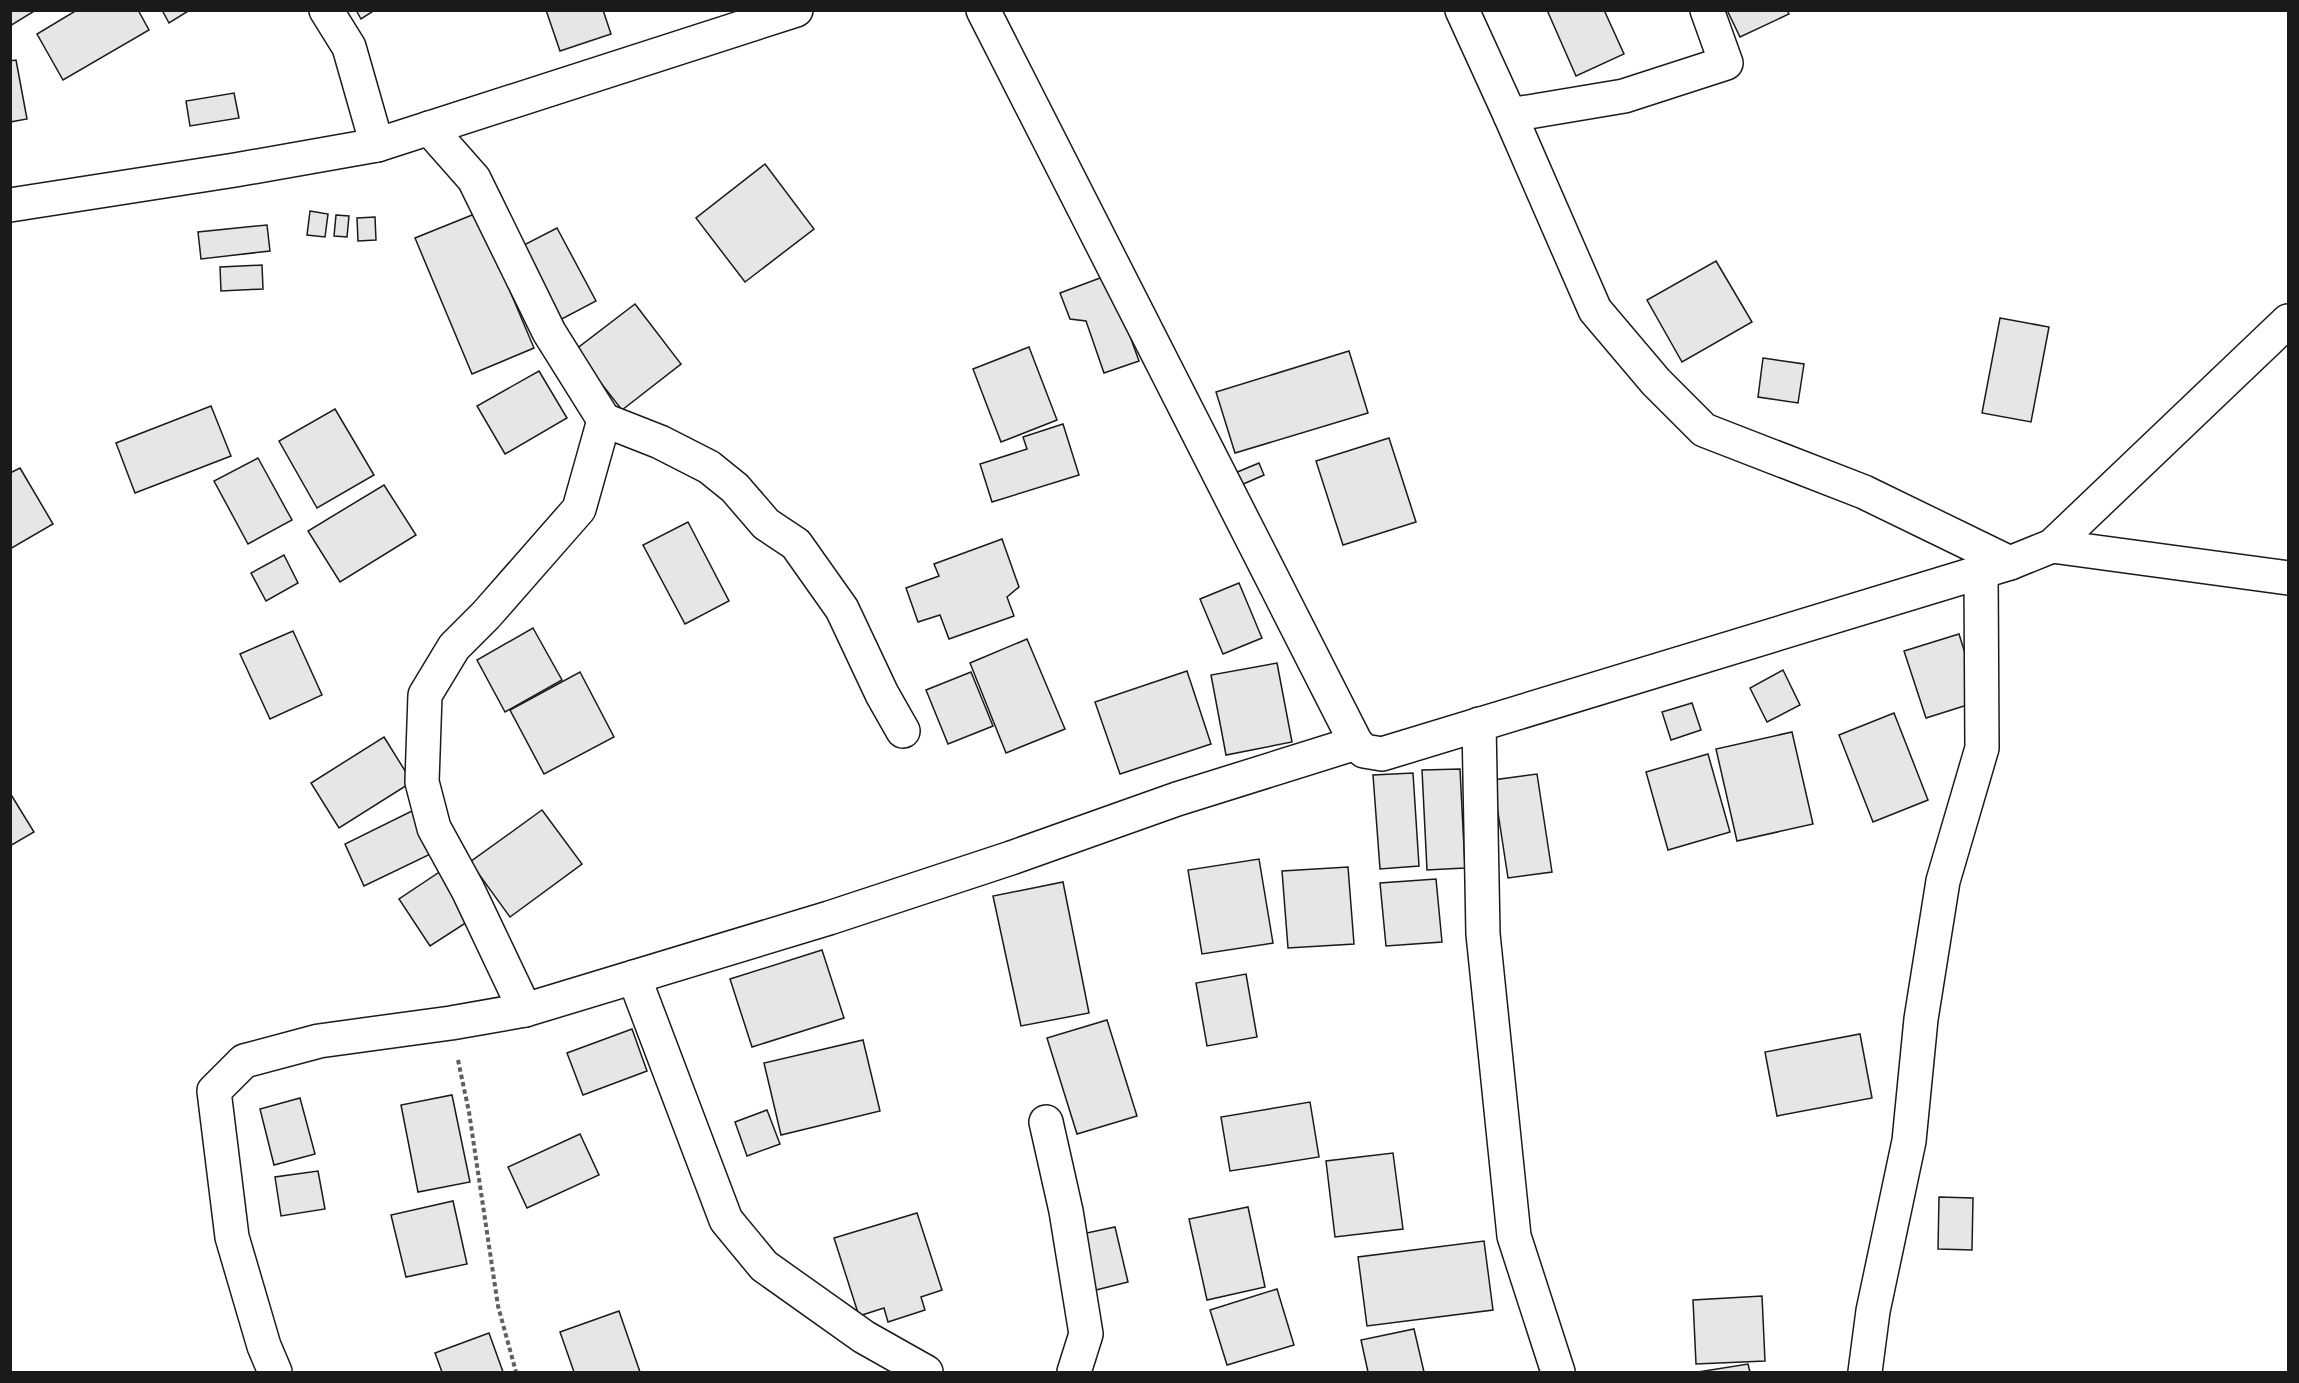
<svg xmlns="http://www.w3.org/2000/svg" width="2299" height="1383" font-family="'Space Grotesk',sans-serif">
  <style>
    .building { fill: #e6e6e6; stroke: #1a1a1a; stroke-width: 1.5 }
    .lines { fill: none; stroke-linecap: round; stroke-linejoin: round }
    .minor-casing { stroke: #1a1a1a; stroke-width: 36 }
    .path { stroke: #5f5f5f; stroke-width: 4; stroke-dasharray: 4.5 3; stroke-linecap: butt }
    .minor { stroke: #fff; stroke-width: 33 }
  </style>
  <rect width="100%" height="100%" fill="#fff"/>
  <g class="building">
    <path d="M10 10H36L10 26Z"/>
    <path d="M77 10H138L149 30 63 80 37 34Z"/>
    <path d="M162 10H190L169 23Z"/>
    <path d="M356 10H375L361 19Z"/>
    <path d="M546 10H603L611 34 560 51Z"/>
    <path d="M1547 10H1604L1624 54 1576 76Z"/>
    <path d="M1727 10H1787L1789 14 1740 37Z"/>
    <path d="M16 60 27 119 10 122V61Z"/>
    <path d="M234 93 239 118 190 126 186 101Z"/>
    <path d="M765 164 814 229 745 282 696 218Z"/>
    <path d="M310 211 328 214 325 237 307 235Z"/>
    <path d="M477 213 534 348 472 374 415 238Z"/>
    <path d="M336 215 349 216 347 237 334 236Z"/>
    <path d="M375 217 376 240 358 241 357 218Z"/>
    <path d="M267 225 270 251 201 259 198 232Z"/>
    <path d="M557 228 596 301 558 321 520 247Z"/>
    <path d="M1716 261 1752 322 1682 362 1647 300Z"/>
    <path d="M262 265 263 289 221 291 220 267Z"/>
    <path d="M1108 275 1139 361 1104 373 1086 321 1070 319 1060 293Z"/>
    <path d="M635 304 681 364 622 410 575 350Z"/>
    <path d="M2000 318 2049 327 2031 422 1982 413Z"/>
    <path d="M1029 347 1057 420 1001 442 973 369Z"/>
    <path d="M1349 351 1368 413 1235 453 1216 392Z"/>
    <path d="M1763 358 1804 364 1798 403 1758 397Z"/>
    <path d="M539 371 567 418 505 454 477 406Z"/>
    <path d="M211 406 231 456 135 493 116 443Z"/>
    <path d="M335 409 374 475 317 508 279 441Z"/>
    <path d="M1063 424 1079 475 992 502 980 464 1027 449 1023 437Z"/>
    <path d="M1389 438 1416 522 1343 545 1316 461Z"/>
    <path d="M258 458 292 520 248 544 214 481Z"/>
    <path d="M1259 463 1264 475 1241 485 1235 473Z"/>
    <path d="M20 468 53 524 10 549V473Z"/>
    <path d="M384 485 416 535 340 582 308 531Z"/>
    <path d="M688 522 729 601 685 624 643 545Z"/>
    <path d="M1002 539 1019 587 1007 597 1014 616 949 639 940 615 918 622 906 588 939 576 934 564Z"/>
    <path d="M284 555 298 583 266 601 251 573Z"/>
    <path d="M1239 583 1262 638 1223 654 1200 599Z"/>
    <path d="M533 628 562 680 505 712 477 660Z"/>
    <path d="M293 631 322 695 270 719 240 654Z"/>
    <path d="M1959 634 1980 701 1926 718 1904 651Z"/>
    <path d="M1027 639 1065 729 1006 753 970 663Z"/>
    <path d="M1277 663 1292 742 1226 755 1211 675Z"/>
    <path d="M1783 670 1800 705 1767 722 1750 688Z"/>
    <path d="M1187 671 1211 744 1120 774 1095 702Z"/>
    <path d="M580 672 614 737 544 774 510 710Z"/>
    <path d="M971 672 993 726 948 744 926 690Z"/>
    <path d="M1692 703 1701 730 1671 740 1662 712Z"/>
    <path d="M1894 713 1928 800 1873 822 1839 735Z"/>
    <path d="M1792 732 1813 824 1737 841 1716 749Z"/>
    <path d="M384 737 412 782 339 828 311 783Z"/>
    <path d="M1708 754 1730 832 1668 850 1646 772Z"/>
    <path d="M1460 769 1465 868 1427 870 1422 770Z"/>
    <path d="M1413 773 1419 866 1380 869 1373 775Z"/>
    <path d="M1537 774 1552 872 1508 878 1493 780Z"/>
    <path d="M10 793 34 832 10 846Z"/>
    <path d="M420 807 441 849 364 886 345 844Z"/>
    <path d="M542 810 582 864 510 917 470 862Z"/>
    <path d="M1259 859 1273 943 1202 954 1188 870Z"/>
    <path d="M447 867 478 915 430 946 399 899Z"/>
    <path d="M1348 867 1354 944 1288 948 1282 871Z"/>
    <path d="M1436 879 1442 942 1386 946 1380 883Z"/>
    <path d="M1063 882 1089 1013 1021 1026 993 896Z"/>
    <path d="M822 950 844 1018 752 1047 730 979Z"/>
    <path d="M1246 974 1257 1037 1207 1046 1196 983Z"/>
    <path d="M1107 1020 1137 1116 1077 1134 1047 1038Z"/>
    <path d="M632 1029 647 1071 583 1095 567 1053Z"/>
    <path d="M1860 1034 1872 1098 1777 1116 1765 1052Z"/>
    <path d="M863 1040 880 1111 781 1135 764 1063Z"/>
    <path d="M452 1095 470 1182 418 1192 401 1105Z"/>
    <path d="M300 1098 315 1154 274 1165 260 1109Z"/>
    <path d="M1310 1102 1319 1157 1230 1171 1221 1117Z"/>
    <path d="M767 1110 780 1144 747 1156 735 1122Z"/>
    <path d="M580 1134 599 1175 527 1208 508 1167Z"/>
    <path d="M1393 1153 1403 1229 1335 1237 1326 1161Z"/>
    <path d="M318 1171 325 1209 281 1216 275 1177Z"/>
    <path d="M1939 1197 1973 1198 1972 1250 1938 1249Z"/>
    <path d="M453 1201 467 1264 406 1277 391 1215Z"/>
    <path d="M1248 1207 1265 1287 1207 1300 1189 1219Z"/>
    <path d="M917 1213 942 1290 921 1297 925 1310 888 1322 884 1308 859 1316 834 1238Z"/>
    <path d="M1115 1227 1128 1282 1096 1290 1082 1234Z"/>
    <path d="M1484 1241 1493 1310 1367 1326 1358 1257Z"/>
    <path d="M1277 1289 1294 1345 1227 1365 1210 1310Z"/>
    <path d="M1762 1296 1765 1361 1696 1364 1693 1300Z"/>
    <path d="M619 1311 640 1372H574L560 1332Z"/>
    <path d="M1414 1329 1424 1372H1368L1361 1340Z"/>
    <path d="M489 1333 503 1372H442L435 1353Z"/>
    <path d="M1748 1364 1750 1372H1698Z"/>
  </g>
  <g class="lines">
    <g class="minor-casing">
      <g id="minor">
        <path d="M326 10 349 47 377 145"/>
        <path d="M983 10 1356 743 1364 751 1382 754 2010 563 2052 546 2288 321"/>
        <path d="M1462 10 1510 115 1595 310 1656 382 1704 430 1864 492 2010 563"/>
        <path d="M1510 115 1624 96 1726 63 1707 10"/>
        <path d="M429 128 474 179 549 332 604 420"/>
        <path d="M10 205 235 170 377 145 796 10"/>
        <path d="M2052 546 2288 578"/>
        <path d="M1479 724 1483 934 1514 1236 1558 1372"/>
        <path d="M634 977 726 1220 764 1266 864 1337 926 1372"/>
        <path d="M525 1010 468 890 434 828 422 782 425 695 454 647 486 615 579 509 604 420 660 442 709 467 735 488 766 524 796 544 842 609 882 694 903 731"/>
        <path d="M1046 1122 1066 1211 1086 1334 1074 1372"/>
        <path d="M275 1372 264 1346 232 1237 214 1091 244 1061 319 1041 451 1023 525 1010 829 918 1011 858 1177 799 1356 743"/>
        <path d="M1865 1372 1873 1311 1909 1141 1921 1019 1943 881 1982 748 1981 572"/>
      </g>
    </g>
    <path class="path" d="M458 1060 469 1112 498 1306 516 1372"/>
    <use href="#minor" class="minor"/>
  </g>
  <rect width="2299" height="1383" fill="none" stroke="#1a1a1a" stroke-width="24"/>
</svg>
